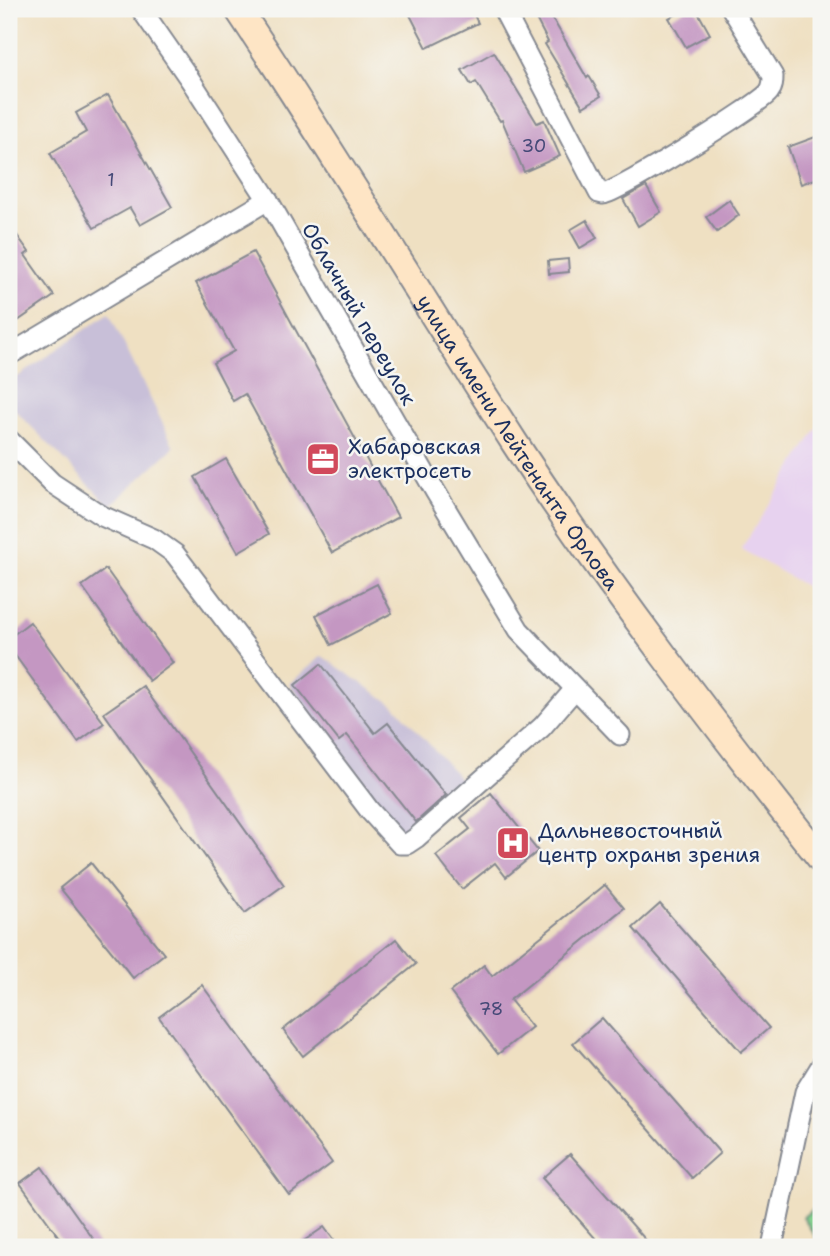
<svg xmlns="http://www.w3.org/2000/svg" width="830" height="1256" font-family="'Shantell Sans',sans-serif">
  <style>
    .built { fill: #e7d2ef }
    .industrial { fill: #c8bfd8 }
    .green { fill: #88d390; stroke: #528177; stroke-width: 2 }
    .building { fill: #c497c2 }
    .lines { fill: none; stroke-linecap: round; stroke-linejoin: round }
    .street-casing { stroke: #858890; stroke-width: 23 }
    .secondary-casing { stroke: #858890; stroke-width: 30 }
    .street { stroke: #fff; stroke-width: 19 }
    .secondary { stroke: #fee5c5; stroke-width: 26 }
    .labels { text-anchor: middle; stroke-width: 5; stroke-linejoin: round; paint-order: stroke }
    .number-label { font-size: 18px; fill: #454977 }
    .street-label { font-size: 21px; fill: #1b2f5e; stroke: #f6f6f2 }
    .poi-label { font-size: 21px; fill: #1b2f5e; stroke: #f6f6f2; text-anchor: start }
  </style>
  <rect width="100%" height="100%" fill="#f6f6f2"/>
  <filter id="ink" filterUnits="userSpaceOnUse"><feTurbulence type="fractalNoise" baseFrequency=".0143" numOctaves="2"/><feDisplacementMap in="SourceGraphic" scale="14" xChannelSelector="R" yChannelSelector="G"/><feConvolveMatrix kernelMatrix="1 2 1 2 8 2 1 2 1" color-interpolation-filters="sRGB"/></filter>
  <filter id="wash" filterUnits="userSpaceOnUse"><feTurbulence type="fractalNoise" baseFrequency=".00686" numOctaves="4" result="noise"/><feDisplacementMap in="SourceGraphic" scale="28" xChannelSelector="R" yChannelSelector="G"/><feGaussianBlur stdDeviation="1.57" result="paint"/><feColorMatrix in="noise" values="0 0 0 0 0 0 0 0 0 0 0 0 0 0 0 0 0 1.4 0 .05"/><feComposite in="paint" operator="in"/></filter>
  <g filter="url(#wash)">
    <rect width="100%" height="100%" fill="#efe0c2"/>
    <path class="built" d="M821 422V595L741 549Z"/>
    <g class="industrial">
      <path d="M109 313 174 447 110 506 9 404V383Z"/>
      <path d="M322 656 395 706 465 784 405 836 289 684Z"/>
    </g>
    <path class="green" d="M821 1204V1245L803 1217Z"/>
    <g id="blocks">
      <g class="building">
        <path d="M407 9H471L478 23 427 48Z"/>
        <path d="M531 9H547L587 78 589 76 601 96 583 107 545 44 548 42Z"/>
        <path d="M686 9H696L710 34 686 47 669 18Z"/>
        <path d="M494 52 537 123 544 120 560 156 524 172 502 120 500 121 476 82 471 85 462 70Z"/>
        <path d="M108 95 172 207 140 225 130 208 94 228 50 153 86 132 76 113Z"/>
        <path d="M821 135V177L801 184 788 147Z"/>
        <path d="M646 186 661 212 638 226 623 199Z"/>
        <path d="M729 200 739 215 717 232 706 217Z"/>
        <path d="M587 220 597 238 580 248 570 230Z"/>
        <path d="M9 224 29 252 25 255 54 296 9 327Z"/>
        <path d="M253 252 398 517 332 553 245 394 233 401 213 363 234 351 196 283Z"/>
        <path d="M568 259 569 272 549 274 548 261Z"/>
        <path d="M226 459 269 534 238 552 195 477Z"/>
        <path d="M106 569 173 663 149 681 82 586Z"/>
        <path d="M377 584 392 613 331 645 316 615Z"/>
        <path d="M30 622 104 723 78 742 9 647V638Z"/>
        <path d="M321 664 375 733 388 723 446 795 416 822 347 735 339 741 295 685Z"/>
        <path d="M143 686 284 885 245 913 104 713Z"/>
        <path d="M491 793 538 851 506 877 495 863 462 889 436 856 470 829 461 818Z"/>
        <path d="M91 863 164 954 133 978 60 888Z"/>
        <path d="M605 885 624 908 510 1000 532 1027 498 1054 450 992 484 965 492 976Z"/>
        <path d="M660 904 769 1028 741 1052 633 928Z"/>
        <path d="M396 939 416 964 303 1056 283 1030Z"/>
        <path d="M202 985 332 1163 289 1195 159 1017Z"/>
        <path d="M602 1018 720 1153 692 1178 573 1043Z"/>
        <path d="M570 1154 652 1247H603L542 1178Z"/>
        <path d="M42 1167 99 1247H66L20 1183Z"/>
        <path d="M324 1227 339 1247H295Z"/>
      </g>
    </g>
  </g>
  <g filter="url(#ink)">
    <use href="#blocks" fill-opacity="0" stroke="#858890" stroke-width="2"/>
    <g class="lines">
      <g class="street-casing">
        <g id="street">
          <path d="M141 9 191 81 268 200 435 491 519 630 620 735"/>
          <path d="M503 9 599 193 603 194C620 191 758 106 769 92 773 87 773 82 773 76L732 9"/>
          <path d="M9 355 268 200"/>
          <path d="M9 440 52 483 102 516 154 539 175 554 370 811 400 844H407L416 838 542 727 575 689"/>
          <path d="M772 1247 805 1092 821 1066"/>
        </g>
      </g>
      <g class="secondary-casing">
        <g id="secondary">
          <path id="s1" d="M238 9C333 151 421 298 514 442 608 586 714 724 821 859"/>
        </g>
      </g>
      <use href="#street" class="street"/>
      <use href="#secondary" class="secondary"/>
    </g>
  </g>
  <defs>
    <g id="office-square" transform="scale(1.75)"><rect x="-9" y="-9" width="18" height="18" rx="4" fill="#d1495b" stroke="#f6f6f2"/><path d="M-6-3h4V-5.5h4V-3h4V5H-6ZM-1-4.5V-3h2v-1.5ZM-6 0V1H6V0Z" fill="#fff"/></g>
    <g id="hospital-square" transform="scale(1.75)"><rect x="-9" y="-9" width="18" height="18" rx="4" fill="#d1495b" stroke="#f6f6f2"/><path d="M-5-5h3v3.5h4V-5h3V5h-3V1.5h-4V5h-3Z" fill="#fff"/></g>
  </defs>
  <g fill-rule="evenodd">
    <use href="#office-square" x="323" y="459"/>
    <use href="#hospital-square" x="513" y="843"/>
  </g>
  <g class="labels">
    <g class="number-label">
      <text x="534" y="152">30</text>
      <text x="111" y="186">1</text>
      <text x="491" y="1015">78</text>
    </g>
    <g class="street-label">
      <text transform="translate(359 314) rotate(60)" y="7">Облачный переулок</text>
      <text dy="7" stroke="none"><textPath href="#s1" startOffset="516">улица имени Лейтенанта Орлова</textPath></text>
    </g>
    <g class="poi-label">
      <text x="348" y="454">Хабаровская<tspan x="348" dy="24">электросеть</tspan></text>
      <text x="538" y="838">Дальневосточный<tspan x="538" dy="24">центр охраны зрения</tspan></text>
    </g>
  </g>
  <rect width="830" height="1256" fill="none" stroke="#f6f6f2" stroke-width="35"/>
</svg>
